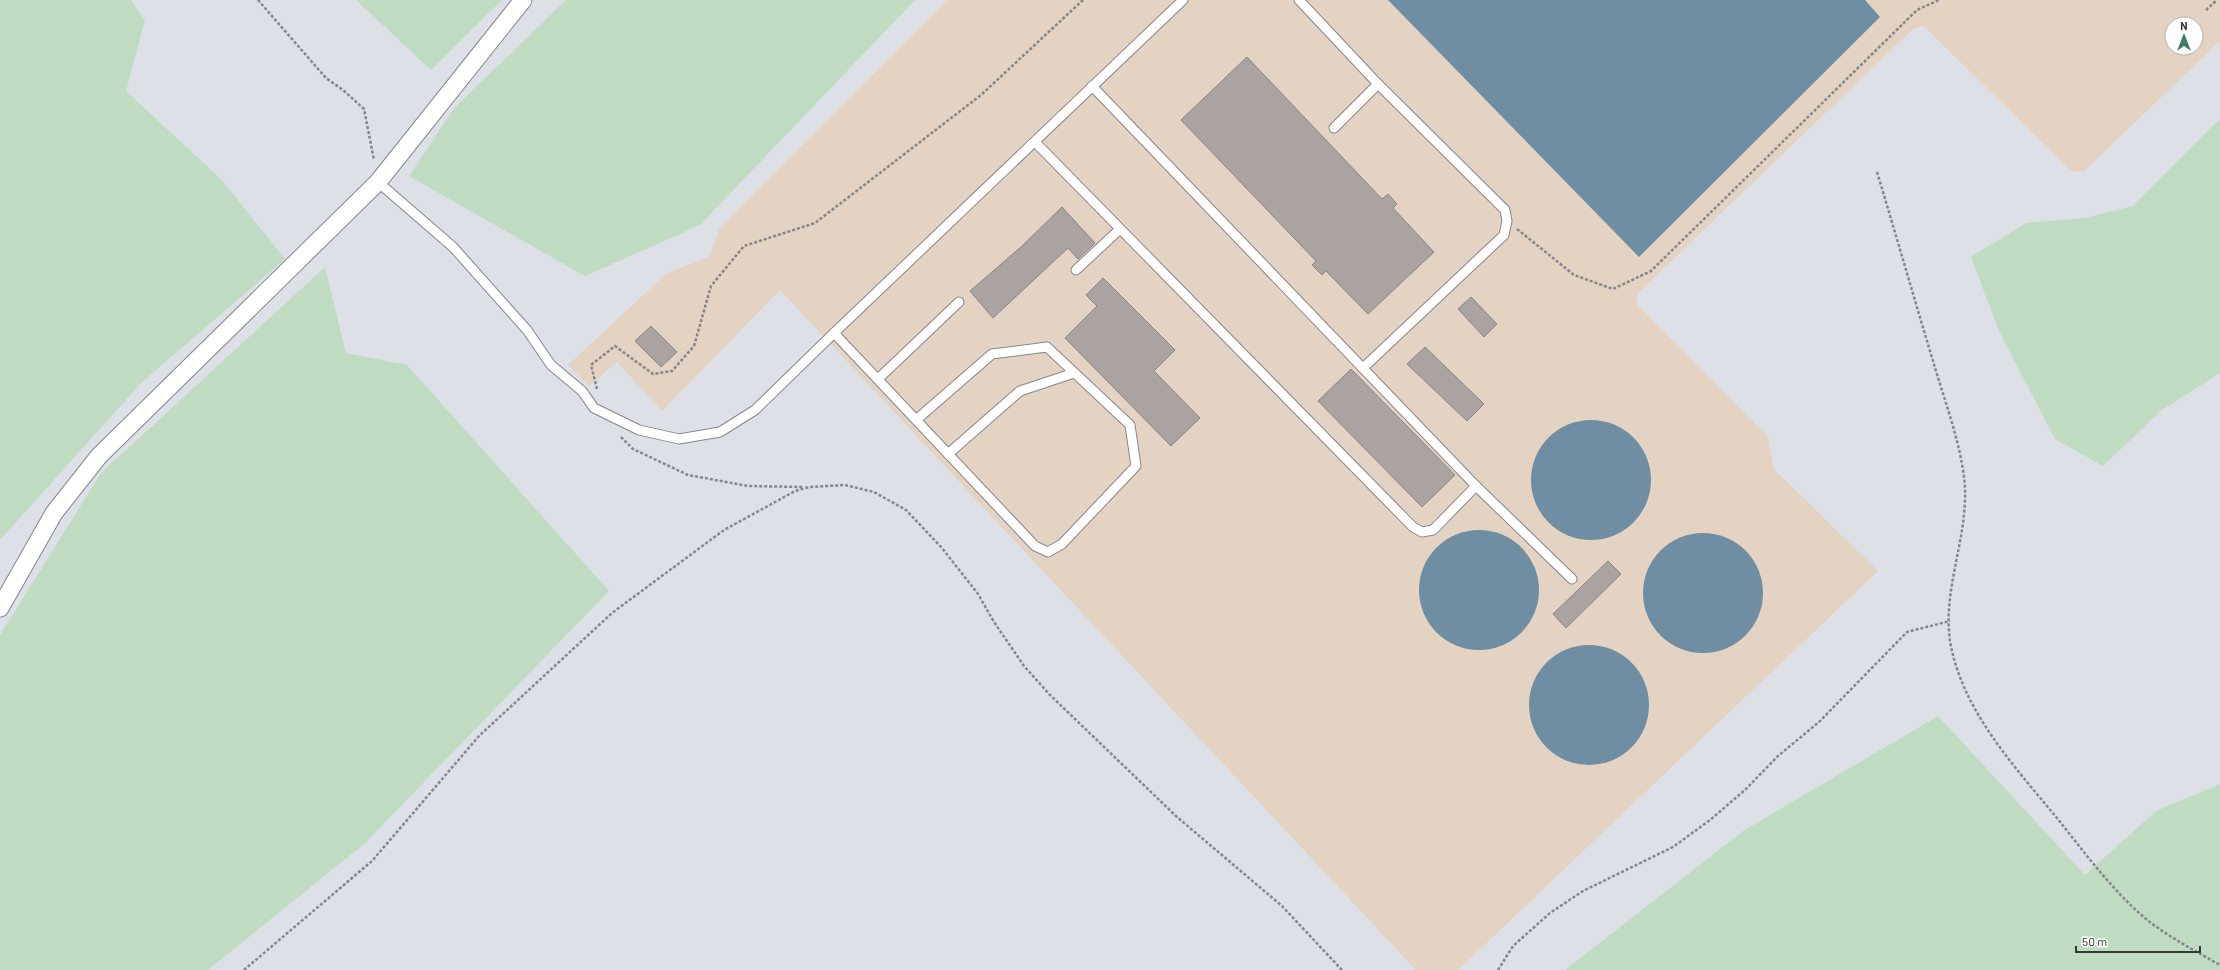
<svg xmlns="http://www.w3.org/2000/svg" width="2220" height="970" font-family="Barlow,sans-serif">
  <style>
    .industrial { fill: #e4d3c2; fill-rule: evenodd }
    .green { fill: #bfdcc3 }
    .water { fill: #6f8ea3 }
    .building { fill: #aaa3a1; stroke: #8b8483 }
    .lines { fill: none; stroke-linecap: round; stroke-linejoin: round }
    .lane-casing { stroke: #84878c; stroke-width: 11 }
    .street-casing { stroke: #84878c; stroke-width: 19 }
    .path { stroke: #83868a; stroke-width: 2.5; stroke-dasharray: 3 2; stroke-linecap: butt }
    .lane { stroke: #fff; stroke-width: 9 }
    .street { stroke: #fff; stroke-width: 17 }
  </style>
  <rect width="100%" height="100%" fill="#dde0e6"/>
  <path class="industrial" d="M947 0H2220V41L2083 172 2071 171 1924 26 1914 28 1637 294V304L1768 437 1774 469 1878 571 1458 970H1416L780 290 662 411 617 362 589 386 568 365 667 273 709 257 719 229ZM2172 24H2196V48H2172Z"/>
  <g class="green">
    <path d="M0 0H131L145 20 126 91 222 180 285 259 141 383 0 540Z"/>
    <path d="M356 0H502L431 70Z"/>
    <path d="M566 0H915L700 225 585 276 409 176 454 108Z"/>
    <path d="M2220 119V373L2162 410 2103 466 2055 439 1999 331 1971 257 2026 223 2085 218 2133 206Z"/>
    <path d="M325 267 346 353 407 365 609 591 364 844 208 970H0V635L101 473Z"/>
    <path d="M1938 716 2085 875 2156 811 2220 784V970H1565L1743 831Z"/>
  </g>
  <g class="water">
    <path d="M1388 0H1865L1880 17 1639 257Z"/>
    <circle cx="1591" cy="480" r="60"/>
    <circle cx="1479" cy="590" r="60"/>
    <circle cx="1703" cy="593" r="60"/>
    <circle cx="1589" cy="705" r="60"/>
  </g>
  <g class="building">
    <path d="M1247 57 1382 199 1388 194 1397 204 1393 208 1434 252 1368 314 1326 271 1322 275 1312 265 1316 261 1181 120Z"/>
    <path d="M1062 207 1095 243 1078 259 1068 248 993 318 970 291 1022 246Z"/>
    <path d="M1103 278 1175 350 1154 371 1200 418 1171 446 1065 338 1097 306 1086 295Z"/>
    <path d="M1471 297 1497 324 1484 337 1458 309Z"/>
    <path d="M651 326 677 352 661 367 635 341Z"/>
    <path d="M1425 347 1484 404 1467 421 1407 364Z"/>
    <path d="M1351 369 1455 475 1422 507 1318 401Z"/>
    <path d="M1608 561 1621 574 1566 628 1553 614Z"/>
  </g>
  <g class="lines">
    <g class="lane-casing">
      <g id="lane">
        <path d="M1299 0 1378 84 1505 210 1507 221 1504 235 1363 368"/>
        <path d="M1092 86 1476 486 1572 579"/>
        <path d="M1334 128 1378 84"/>
        <path d="M1035 142 1413 527 1422 532 1433 530 1476 486"/>
        <path d="M378 182 453 247 527 330 551 365 582 391 594 408 639 430 679 439 720 432 755 410 834 333"/>
        <path d="M1076 270 1120 229"/>
        <path d="M878 379 959 302"/>
        <path d="M916 420 992 354 1047 347 1130 425 1136 466 1062 544 1048 552 1035 546C968 475 901 404 834 333L1183 0"/>
        <path d="M948 454 1020 391 1074 373"/>
      </g>
    </g>
    <g class="street-casing">
      <path id="street" d="M0 608 54 513 99 456 378 182 523 0"/>
    </g>
    <g class="path">
      <path d="M258 0 326 78 343 90 364 109 374 160"/>
      <path d="M2206 10 2217 0"/>
      <path d="M1877 172C1896 235 1914 298 1933 361 1944 399 1959 438 1964 477 1971 532 1942 586 1950 641 1962 712 2017 769 2061 823 2087 856 2114 892 2146 919 2169 937 2195 951 2220 965"/>
      <path d="M1517 229 1574 275 1613 289 1651 271 1917 10 1939 0"/>
      <path d="M597 389 591 365 615 346 653 374 672 371 694 346 711 286 744 246 815 223 981 95 1083 0"/>
      <path d="M621 437 633 449 688 475 748 486 804 487"/>
      <path d="M244 970 372 861 479 736 612 613 724 530 777 501 795 491 809 487 845 485 874 492 906 510 942 548 978 594 994 622 1024 666 1050 695 1177 817 1282 906 1342 970"/>
      <path d="M1498 970 1513 946 1550 913 1583 891 1673 847 1710 820 1745 790 1778 756 1819 722 1907 632 1950 621"/>
    </g>
    <use href="#lane" class="lane"/>
    <use href="#street" class="street"/>
  </g>
  <g transform="translate(2184 36)"><circle r="19" fill="#ffffff" stroke="#aeafaf"/>
  <path d="M0-3L7 15L0 10L-7 15Z" fill="#3f7d69"/>
  <text y="-6" font-size="11" font-weight="bold" text-anchor="middle" fill="#343638">N</text>
  </g>
  <path d="M2076 946v6h124v-6" fill="none" stroke="#343638" stroke-width="2"/>
  <text x="2082" y="946" font-size="12" fill="#343638" stroke="#ffffff" stroke-width="3" paint-order="stroke">50 m</text>
</svg>
